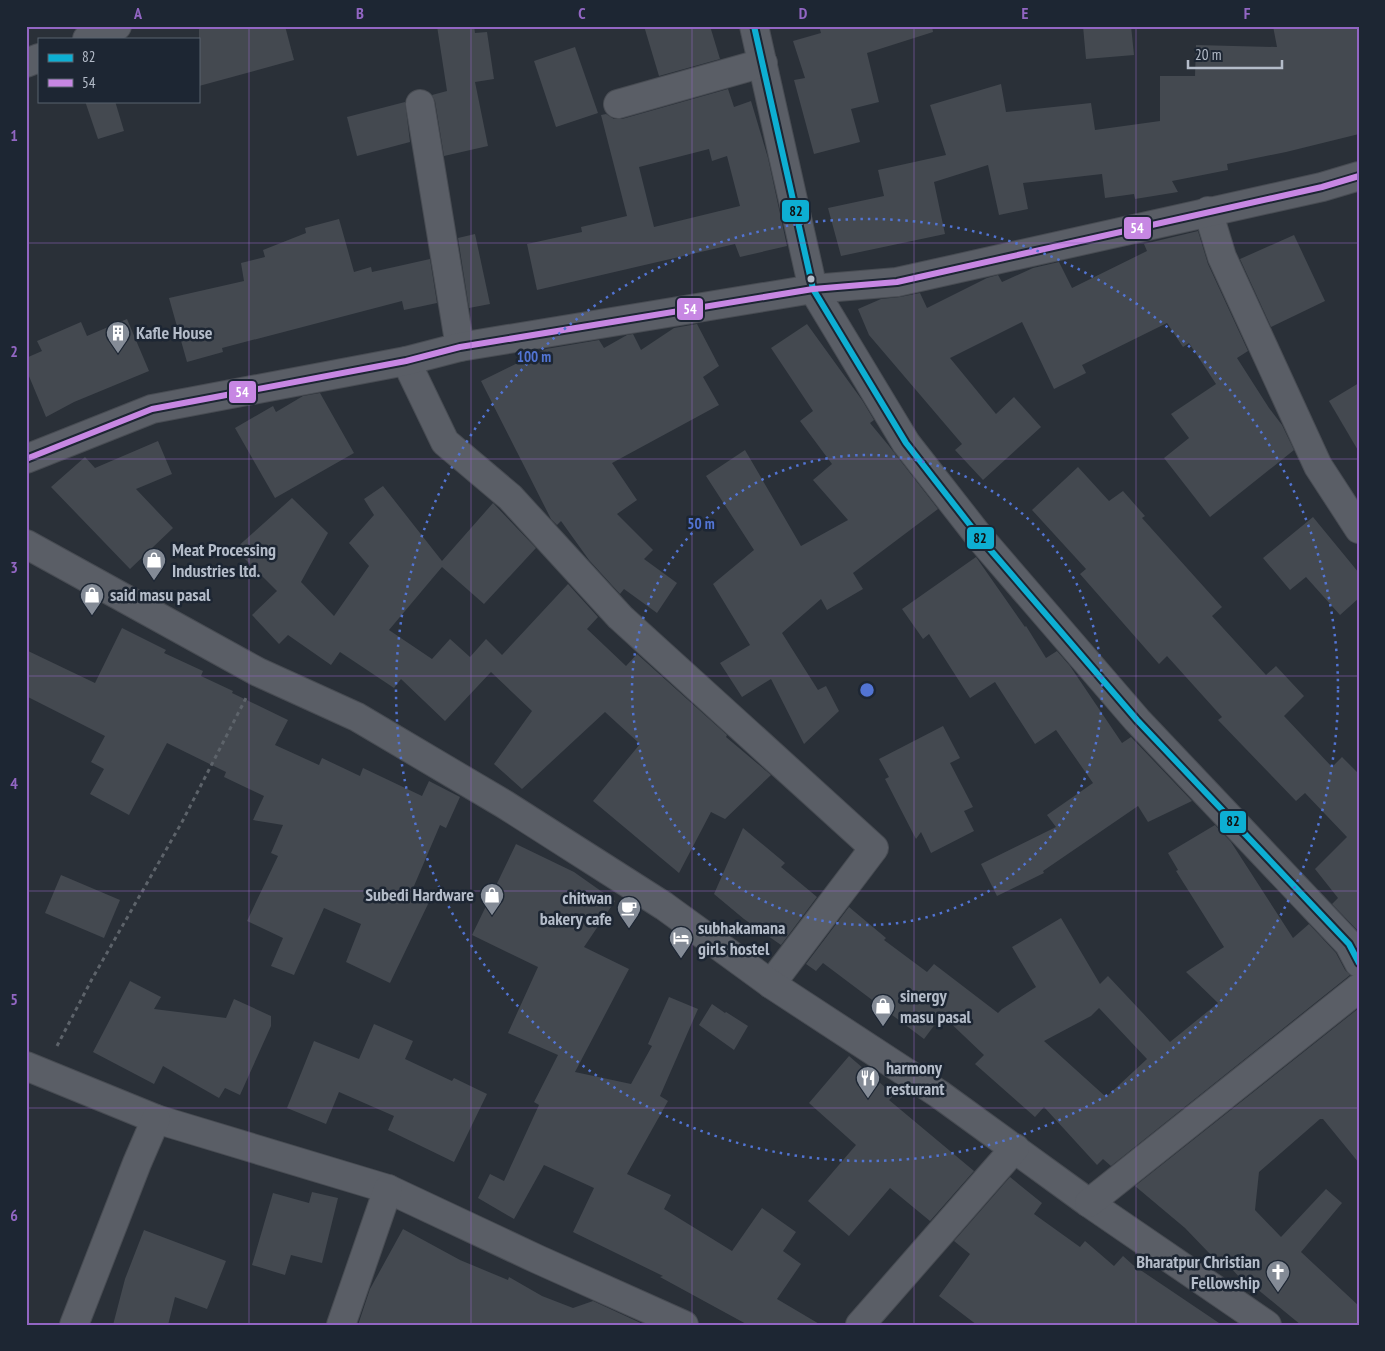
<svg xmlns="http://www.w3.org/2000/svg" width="1385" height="1351" font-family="'PT Sans Narrow',sans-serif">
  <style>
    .building { fill: #444950; fill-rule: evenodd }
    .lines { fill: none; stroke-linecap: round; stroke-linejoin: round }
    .minor-casing { stroke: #484c53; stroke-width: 30 }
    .path { stroke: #5d636a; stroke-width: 3; stroke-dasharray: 4 4; stroke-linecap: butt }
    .minor { stroke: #5a5e66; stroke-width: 28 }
    .bus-1-casing { stroke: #1d2633; stroke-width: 10 }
    .bus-2-casing { stroke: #1d2633; stroke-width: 10 }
    .bus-1 { stroke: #0dafd3; stroke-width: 6 }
    .bus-2 { stroke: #c787e3; stroke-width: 6 }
    .grid { fill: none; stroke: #9266c3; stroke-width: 1; stroke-opacity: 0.55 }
    .ring { fill: none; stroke: #5274d3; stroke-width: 2.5; stroke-dasharray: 2.5 5 }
    .bus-dot { fill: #b4bcc9; stroke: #1d2633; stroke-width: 2 }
    .labels { text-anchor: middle; stroke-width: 5; stroke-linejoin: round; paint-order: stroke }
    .poi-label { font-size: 18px; font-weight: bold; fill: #b4bcc9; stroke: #1d2633; text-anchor: start }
    .centre { fill: #5274d3; stroke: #1d2633; stroke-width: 2.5 }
    .ring-label { font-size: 15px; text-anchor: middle; font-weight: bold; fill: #5274d3; stroke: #1d2633; stroke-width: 5; stroke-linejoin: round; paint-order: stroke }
    .line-badge { stroke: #1d2633; stroke-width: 2 }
    .badge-label { font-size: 14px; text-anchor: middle; font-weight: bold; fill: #fff }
    .pale-badge-label { font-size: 14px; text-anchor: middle; font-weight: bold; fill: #111 }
    .neatline { fill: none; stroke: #9266c3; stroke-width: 2 }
    .grid-label { font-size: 16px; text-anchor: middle; font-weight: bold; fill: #9266c3 }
  </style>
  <rect width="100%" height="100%" fill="#2a3038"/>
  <g class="building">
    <path d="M199 26H285L294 60 199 86Z"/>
    <path d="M437 26H474L475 33 487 32 494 79 475 82 488 146 444 156 435 101 432 95 447 91Z"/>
    <path d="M644 26H710L720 59 659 76Z"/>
    <path d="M819 26H932L933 32 867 53 879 102 851 109 860 142 814 154 794 80 805 78 793 41 821 33Z"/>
    <path d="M1083 26H1131L1134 55 1086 59Z"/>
    <path d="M1273 26H1359V134L1286 152 1227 164 1228 170 1172 181 1178 192 1135 199 1134 194 1105 198 1102 174 1023 183 1028 209 999 215 988 165 934 182 945 234 841 256 828 208 884 196 878 170 946 155 930 105 1001 84 1006 112 1091 103 1095 130 1160 121V76H1195L1196 45 1277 47Z"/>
    <path d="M575 47 598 113 556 127 534 61Z"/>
    <path d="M728 89 734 107 751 101 768 158 787 246 740 257 735 244 537 290 527 244 582 232 581 227 627 216 601 115 606 114 614 119H622ZM709 149 712 161 727 156 740 206 654 227 639 167Z"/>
    <path d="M85 101H115L124 131 98 139Z"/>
    <path d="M405 102 410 142 357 156 347 117Z"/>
    <path d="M339 219 354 272 371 267 372 272 430 259 437 303 404 310 402 301 222 348 223 352 187 362 169 298 244 281 241 263 265 257 263 250 306 233 305 228Z"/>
    <path d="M1198 231 1208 264 1248 351 1237 358 1269 408 1282 425 1294 450 1210 517 1164 458 1189 438 1171 414 1216 384 1189 343 1183 347 1167 323 1082 365 1086 373 1054 389 1022 322 950 358 996 414 1014 397 1041 427 983 480 955 450 962 444 869 335 858 309 881 299 900 297 920 293 927 308 987 278 998 275 1002 282 1033 268 1059 262 1072 288 1147 251 1144 244Z"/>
    <path d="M475 234 490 304 469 308 458 238Z"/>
    <path d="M1294 235 1325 301 1271 327 1240 259Z"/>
    <path d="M127 319 149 371 74 402 46 417 26 369V358L42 351 37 341 81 322 87 336Z"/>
    <path d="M697 324 719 366 703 377 719 405 612 463 637 500 617 514 653 550 644 559 677 583 657 613 624 589 620 594 589 560 561 521 557 525 551 519 481 381 546 349 599 340 604 348 627 335 633 334 641 350 674 328Z"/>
    <path d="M807 324 862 400 874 420 870 423 889 446 938 509 853 573 863 589 827 610 821 599 782 633 818 690 826 686 839 711 804 744 771 679 742 697 720 663 750 645 713 584 754 550 706 476 745 450 801 546 848 520 813 480 832 464 800 421 813 411 771 348Z"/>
    <path d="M1359 383V452L1329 401Z"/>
    <path d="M320 393 354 453 275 498 235 428 273 406 276 412 303 396Z"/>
    <path d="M158 441 172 474 136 489 173 528 130 569 51 487 85 457 95 468Z"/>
    <path d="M1078 467 1109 501 1123 491 1145 516 1142 518 1222 607 1212 616 1266 675 1276 666 1304 696 1284 716 1332 767 1342 757 1359 774V932L1332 904 1338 898 1315 869 1347 837 1305 793 1296 801 1218 720 1222 717 1167 656 1159 664 1080 574 1086 569 1032 510Z"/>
    <path d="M383 486 442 561 493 503 536 548 484 604 442 567 389 630 432 659 450 639 470 657 486 639 502 655 568 584 598 617 587 629 626 666 637 654 727 735 726 737 771 775 725 819 711 812 679 873 593 801 640 744 605 712 522 789 494 764 532 711 491 672 445 721 401 679 394 688 340 652 331 665 288 635 279 644 252 615 277 591 235 549 292 498 328 533 301 582 334 616 369 566 349 543 374 515 364 499Z"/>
    <path d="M1313 517 1359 573V598L1340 615 1306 577 1290 590 1263 558Z"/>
    <path d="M976 557 1025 627 1026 626 1046 658 1057 651 1070 666 1122 743 1131 737 1192 801 1148 822 1138 806 1043 871 1044 873 997 896 981 864 1056 827 1047 815 1093 783 1056 730 1035 744 995 682 970 698 929 634 923 639 902 609Z"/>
    <path d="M122 628 166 650 164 653 203 671 201 676 233 691 232 693 288 720 275 745 319 765 322 758 360 776 363 768 422 796 429 781 460 797 446 828 440 825 411 893 429 902 390 983 346 962 361 924 324 908 294 975 271 966 283 938 247 921 278 856 271 853 283 825 253 820 264 796 224 777 226 772 167 743 129 815 90 794 104 769 91 762 105 736 26 696V650L95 683Z"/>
    <path d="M943 726 960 758 950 763 973 807 964 811 974 831 931 853 921 832 916 839 885 779 889 777 879 759Z"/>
    <path d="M1215 825 1231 842 1293 938 1309 924 1336 953 1345 970 1350 975 1111 1166 1103 1159 1097 1165 1044 1107 1035 1117 975 1064 984 1055 942 1015 924 1039 823 963 816 971 806 964 849 907 886 938 884 940 927 972 934 964 998 1013 1002 1009 1036 987 1012 947 1061 918 1100 984 1108 976 1170 1042 1218 1003 1186 972 1224 947 1176 871 1178 870 1168 853ZM1099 1008 1147 1059 1106 1097 1044 1041 1091 1016Z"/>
    <path d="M743 828 785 863 781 867 817 897 781 945 744 919 714 894Z"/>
    <path d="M516 844 574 872 615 901 584 947 629 969 575 1072 631 1084 652 1046 648 1044 669 997 698 1009 660 1096 668 1101 627 1174 671 1195 664 1209 732 1251 762 1208 796 1232 783 1251 801 1264 777 1299 821 1325H748L660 1277 663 1276 573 1232 594 1188 544 1165 514 1219 478 1198 490 1174 504 1181 539 1105 534 1102 558 1055 508 1033 538 967 472 935Z"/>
    <path d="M61 875 120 900 104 938 45 913Z"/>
    <path d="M130 981 161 997 154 1009 226 1018 234 999 271 1016V1026L240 1095 225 1088 219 1098 163 1066 154 1084 93 1052Z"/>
    <path d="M712 1004 725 1013 726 1012 748 1026 734 1050 699 1025Z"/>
    <path d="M1359 1008V1163L1323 1119H1320L1259 1172 1255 1210 1281 1237 1326 1189 1342 1203 1301 1252 1359 1306V1325H1301L1245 1279 1243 1281 1229 1266 1210 1254 1185 1228 1135 1186Z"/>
    <path d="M374 1024 413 1041 405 1059 452 1081 454 1078 487 1094 454 1162 388 1130 394 1116 339 1092 326 1124 287 1108 314 1041 359 1059Z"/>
    <path d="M849 1056 894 1095 889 1100 974 1171 930 1221 890 1188 849 1236 808 1201 856 1145 809 1103Z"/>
    <path d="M1010 1177 1042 1203 1034 1214 1080 1247 1085 1241 1114 1266 1123 1256 1133 1265 1222 1325H977L939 1296 970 1254 954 1241Z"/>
    <path d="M312 1192 338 1198 322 1263 291 1255 285 1275 252 1265 273 1193 309 1203Z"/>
    <path d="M403 1229 460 1260 508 1280 509 1277 542 1296 573 1308 593 1301 645 1325H358L370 1289Z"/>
    <path d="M144 1230 226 1261 207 1309 175 1297 168 1325H113L125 1279Z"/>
  </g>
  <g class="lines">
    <g class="minor-casing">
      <g id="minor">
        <path d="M754 26 813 289 906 443 981 539 1137 720 1349 944 1359 963"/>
        <path d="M87 39 117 26"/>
        <path d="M26 63 39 58"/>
        <path d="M420 104 460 347"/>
        <path d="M618 104 763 63"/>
        <path d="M1208 211 1222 257 1318 466 1359 529"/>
        <path d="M406 361 445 442 510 497 620 617 874 848 771 984"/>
        <path d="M26 459 152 409 406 361 460 347 813 289 897 282 1322 187 1359 176"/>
        <path d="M26 544 258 672 357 717 504 804 664 906 771 984 939 1094 1089 1203 1267 1325"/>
        <path d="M26 1066 156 1119 388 1189 537 1259 684 1325"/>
        <path d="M1089 1203 1359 988"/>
        <path d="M74 1325 137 1163 156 1119"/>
        <path d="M341 1325 388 1189"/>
        <path d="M860 1325 1015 1148"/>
      </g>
    </g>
    <path class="path" d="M57 1046 92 979 182 822 246 698"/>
    <use href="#minor" class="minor"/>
    <g class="bus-1-casing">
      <path id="bus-1" d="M754 26 813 289 906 443 981 539 1137 720 1349 944 1359 963"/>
    </g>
    <g class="bus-2-casing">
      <path id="bus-2" d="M26 459 152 409 406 361 460 347 813 289 897 282 1322 187 1359 176"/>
    </g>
    <use href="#bus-1" class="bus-1"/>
    <use href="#bus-2" class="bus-2"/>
  </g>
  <path class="grid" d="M249 26V1325M471 26V1325M692 26V1325M914 26V1325M1136 26V1325M26 243H1359M26 459H1359M26 676H1359M26 891H1359M26 1108H1359"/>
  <g class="ring">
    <circle cx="867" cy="690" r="235"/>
    <circle cx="867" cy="690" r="471"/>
  </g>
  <defs>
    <g id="building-pin" transform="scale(1.25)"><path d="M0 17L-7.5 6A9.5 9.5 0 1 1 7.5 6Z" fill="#848b96" stroke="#1d2633"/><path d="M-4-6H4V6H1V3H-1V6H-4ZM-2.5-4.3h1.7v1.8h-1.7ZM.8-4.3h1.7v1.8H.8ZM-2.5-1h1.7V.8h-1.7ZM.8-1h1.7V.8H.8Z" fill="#fff"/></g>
    <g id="shop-pin" transform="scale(1.25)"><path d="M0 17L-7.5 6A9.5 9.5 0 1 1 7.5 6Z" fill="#848b96" stroke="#1d2633"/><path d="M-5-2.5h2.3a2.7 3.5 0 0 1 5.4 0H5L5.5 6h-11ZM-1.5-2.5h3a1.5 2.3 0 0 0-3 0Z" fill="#fff"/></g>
    <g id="cafe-pin" transform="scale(1.25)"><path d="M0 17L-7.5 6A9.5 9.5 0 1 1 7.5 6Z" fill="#848b96" stroke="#1d2633"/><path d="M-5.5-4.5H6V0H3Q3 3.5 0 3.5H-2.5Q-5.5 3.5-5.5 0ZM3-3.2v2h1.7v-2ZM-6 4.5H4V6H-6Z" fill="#fff"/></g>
    <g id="hotel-pin" transform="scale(1.25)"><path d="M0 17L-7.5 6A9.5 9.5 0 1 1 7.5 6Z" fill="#848b96" stroke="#1d2633"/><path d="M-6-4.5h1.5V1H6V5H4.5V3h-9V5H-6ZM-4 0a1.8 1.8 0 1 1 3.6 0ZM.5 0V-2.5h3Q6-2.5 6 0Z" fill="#fff"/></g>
    <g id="restaurant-pin" transform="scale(1.25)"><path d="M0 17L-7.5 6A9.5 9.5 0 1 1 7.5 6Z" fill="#848b96" stroke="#1d2633"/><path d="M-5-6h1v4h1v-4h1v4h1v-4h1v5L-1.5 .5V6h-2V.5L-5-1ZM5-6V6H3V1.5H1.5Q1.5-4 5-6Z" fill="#fff"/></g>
    <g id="church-pin" transform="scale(1.25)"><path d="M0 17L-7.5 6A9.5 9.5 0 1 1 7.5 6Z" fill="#848b96" stroke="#1d2633"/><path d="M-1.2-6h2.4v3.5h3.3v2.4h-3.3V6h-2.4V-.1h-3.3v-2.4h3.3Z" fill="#fff"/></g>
  </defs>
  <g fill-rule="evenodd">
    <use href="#building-pin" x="118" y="333"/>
    <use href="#shop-pin" x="154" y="560"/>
    <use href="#shop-pin" x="92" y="595"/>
    <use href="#shop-pin" x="492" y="895"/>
    <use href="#cafe-pin" x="629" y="908"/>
    <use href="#hotel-pin" x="681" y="938"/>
    <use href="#shop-pin" x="883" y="1006"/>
    <use href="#restaurant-pin" x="868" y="1078"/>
    <use href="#church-pin" x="1278" y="1272"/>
  </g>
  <circle class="bus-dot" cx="811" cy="279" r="4.5"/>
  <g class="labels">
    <g class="poi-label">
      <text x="136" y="339">Kafle House</text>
      <text x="172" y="556">Meat Processing<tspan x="172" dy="21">Industries ltd.</tspan></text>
      <text x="110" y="601">said masu pasal</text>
      <text x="474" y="901" text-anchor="end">Subedi Hardware</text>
      <text x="612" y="904" text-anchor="end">chitwan<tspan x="612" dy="21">bakery cafe</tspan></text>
      <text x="698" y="934">subhakamana<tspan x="698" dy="21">girls hostel</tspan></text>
      <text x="900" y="1002">sinergy<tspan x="900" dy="21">masu pasal</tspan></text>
      <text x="886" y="1074">harmony<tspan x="886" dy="21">resturant</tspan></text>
      <text x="1260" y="1268" text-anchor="end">Bharatpur Christian<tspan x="1260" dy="21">Fellowship</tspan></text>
    </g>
  </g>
  <circle cx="867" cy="690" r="8" class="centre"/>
  <g class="ring-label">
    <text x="534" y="362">100 m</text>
    <text x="701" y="529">50 m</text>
  </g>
  <g class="line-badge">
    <rect x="781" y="199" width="29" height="24" rx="5" fill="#0dafd3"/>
    <rect x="1123" y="216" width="29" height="24" rx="5" fill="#c787e3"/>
    <rect x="676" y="297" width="28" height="24" rx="5" fill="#c787e3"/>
    <rect x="228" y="380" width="29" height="24" rx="5" fill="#c787e3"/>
    <rect x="966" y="526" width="29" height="24" rx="5" fill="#0dafd3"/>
    <rect x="1219" y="810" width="28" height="24" rx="5" fill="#0dafd3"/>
  </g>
  <g class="badge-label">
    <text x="1137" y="233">54</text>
    <text x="690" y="314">54</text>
    <text x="242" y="397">54</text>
  </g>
  <g class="pale-badge-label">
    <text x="796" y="216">82</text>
    <text x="980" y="543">82</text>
    <text x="1233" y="826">82</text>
  </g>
  <rect width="1385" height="1351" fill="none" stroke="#1d2633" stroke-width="55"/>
  <rect x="38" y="38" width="162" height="65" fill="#1d2633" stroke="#59626f"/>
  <rect x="48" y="54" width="25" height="8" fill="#0dafd3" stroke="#59626f"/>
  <text x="82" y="62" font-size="15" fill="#b4bcc9">82</text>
  <rect x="48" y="79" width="25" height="8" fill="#c787e3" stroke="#59626f"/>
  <text x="82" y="88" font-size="15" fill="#b4bcc9">54</text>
  <path d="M1188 60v8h94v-8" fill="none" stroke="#b4bcc9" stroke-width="2.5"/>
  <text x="1195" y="60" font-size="15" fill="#b4bcc9" stroke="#1d2633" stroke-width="4" paint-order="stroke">20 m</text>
  <rect x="28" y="28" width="1330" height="1296" class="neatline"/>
  <g class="grid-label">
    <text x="138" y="19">A</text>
    <text x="360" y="19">B</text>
    <text x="582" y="19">C</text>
    <text x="803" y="19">D</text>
    <text x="1025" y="19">E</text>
    <text x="1247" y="19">F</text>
    <text x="14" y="141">1</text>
    <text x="14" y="357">2</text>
    <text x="14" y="573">3</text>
    <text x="14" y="789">4</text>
    <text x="14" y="1005">5</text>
    <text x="14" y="1221">6</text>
  </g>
</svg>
